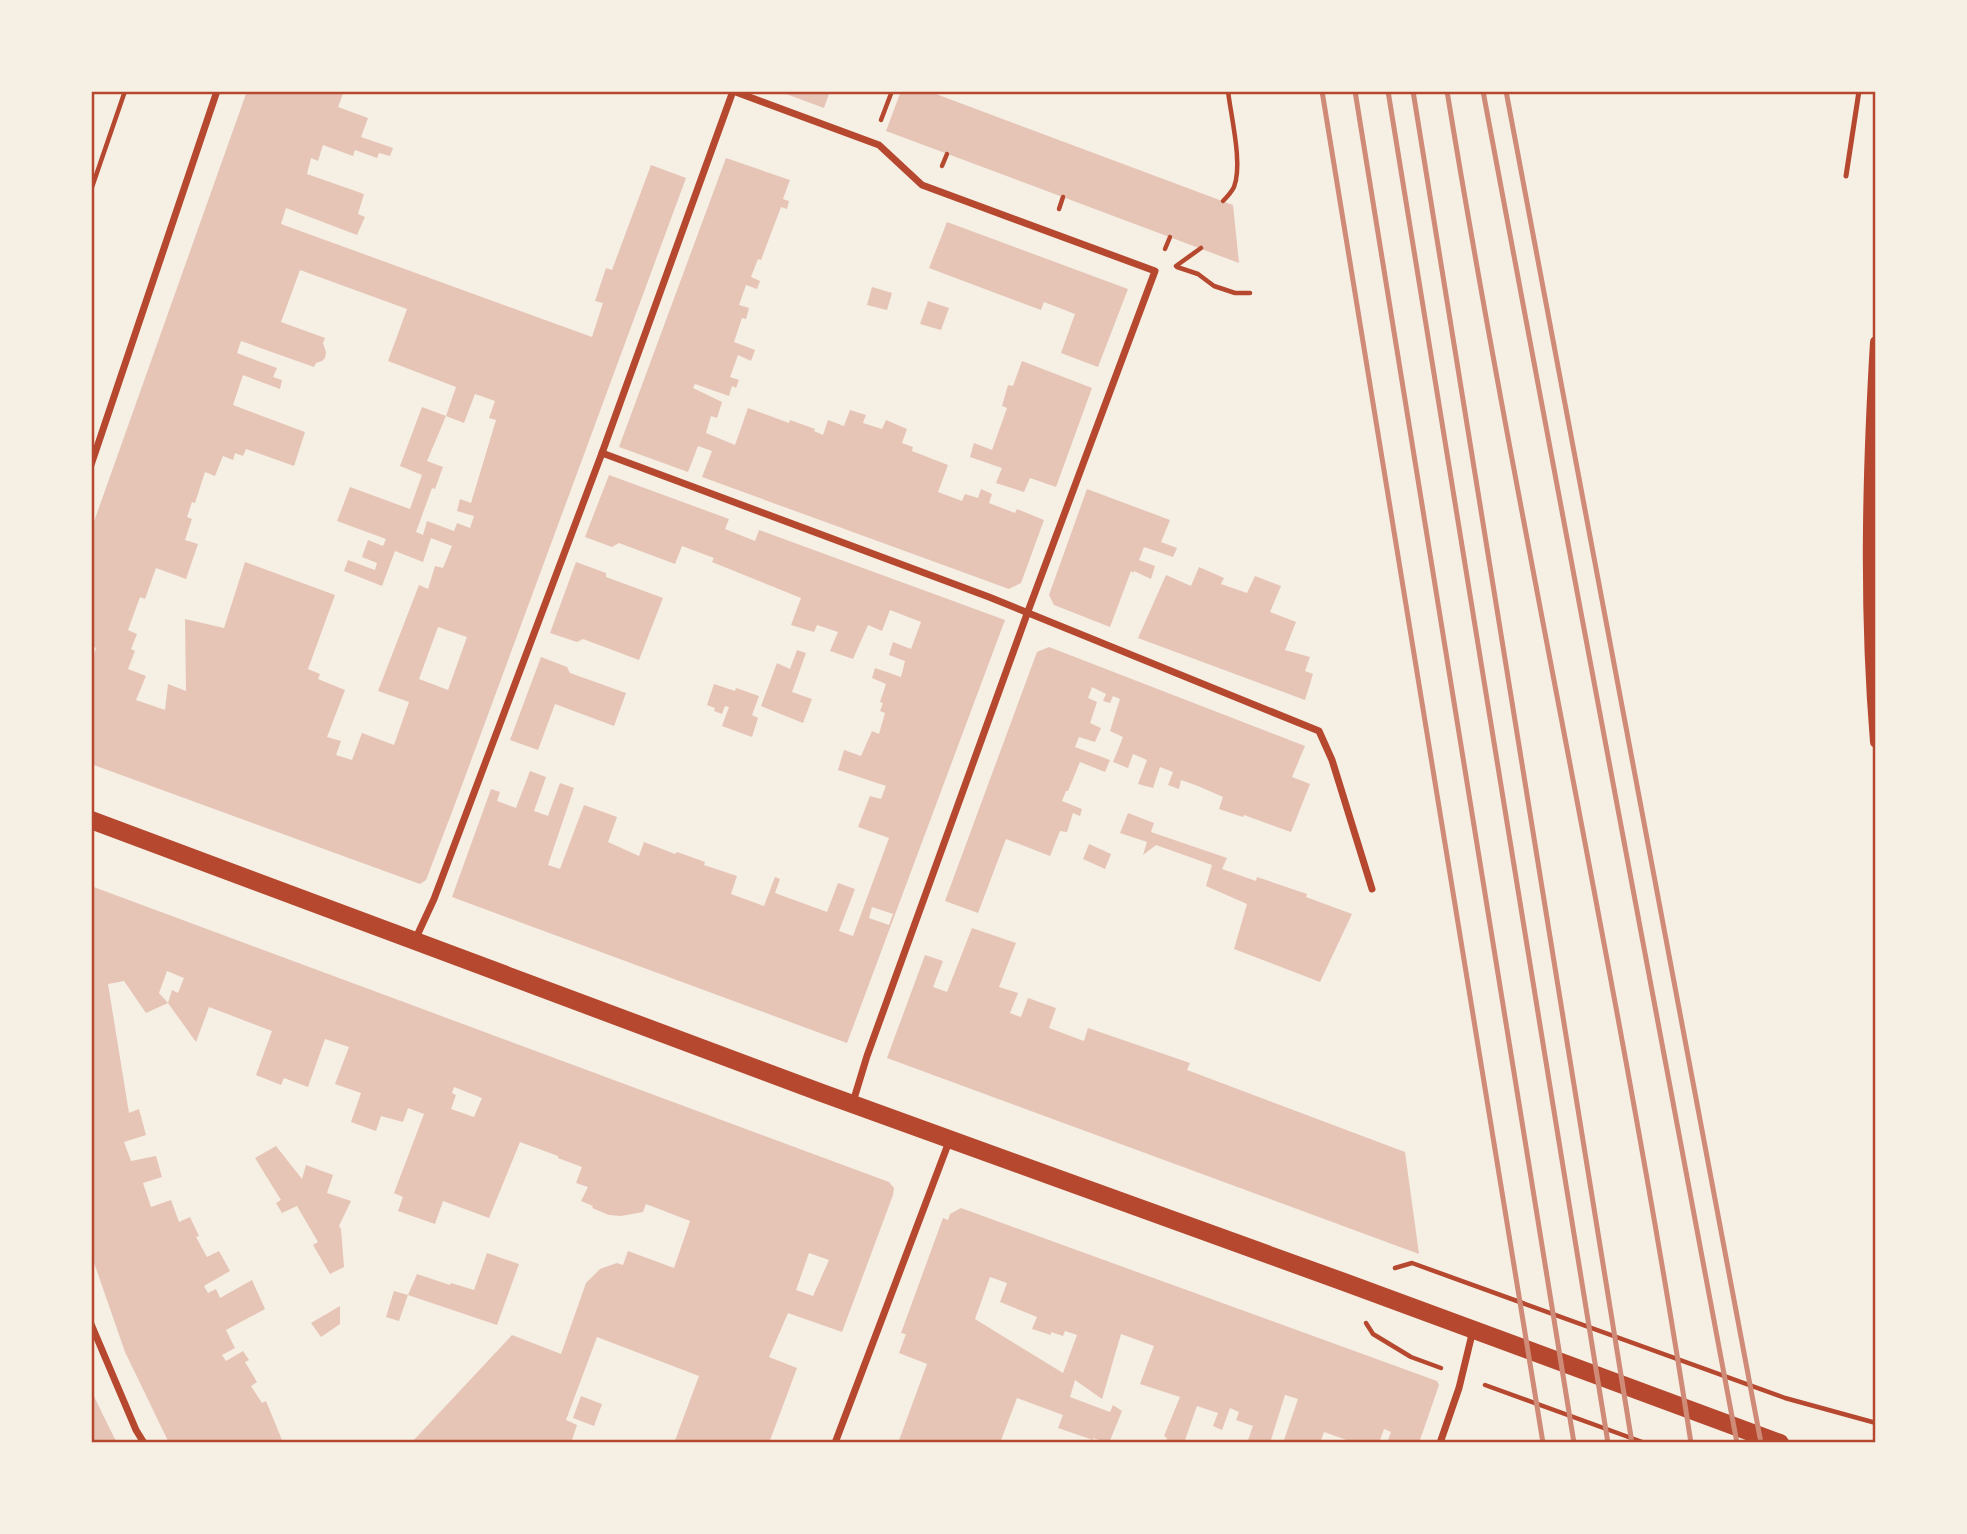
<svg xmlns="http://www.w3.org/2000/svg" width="1967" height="1534" font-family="'PT Sans',sans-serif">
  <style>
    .building { fill: #e6c5b7; fill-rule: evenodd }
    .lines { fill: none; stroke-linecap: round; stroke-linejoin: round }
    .path { stroke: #b5482f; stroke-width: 4.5 }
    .service { stroke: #b5482f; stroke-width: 5 }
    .minor { stroke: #b5482f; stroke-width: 7 }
    .tertiary { stroke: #b5482f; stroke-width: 12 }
    .primary { stroke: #b5482f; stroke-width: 18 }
    .rail { stroke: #cf8b77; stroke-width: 5 }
    .neatline { fill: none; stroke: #b5482f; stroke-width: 2.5 }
  </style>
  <rect width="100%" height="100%" fill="#f6efe4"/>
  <g class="building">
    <path d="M247 91H344L338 107 368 118 361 137 393 148 390 156 379 153 377 158 355 150 353 156 323 145 318 161 311 158 307 174 364 194 358 214 365 217 357 235 286 208 281 224 592 337 603 303 595 301 606 268 612 270 651 165 686 178 455 804 426 880 420 884 91 764V663L96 648 91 646V530ZM300 270 407 309 388 361 456 387 446 416 464 423 475 394 495 401 489 418 496 420 471 503 460 499 457 511 474 516 470 528 457 523 454 531 427 521 423 535 416 532 432 488 435 489 443 467 427 461 446 416 422 407 400 466 422 475 410 509 350 487 337 521 386 539 383 546 368 540 362 557 377 563 375 570 348 560 344 571 382 586 395 551 423 562 431 538 452 546 443 568 435 566 428 589 419 585 378 691 409 702 394 745 362 733 352 760 336 755 341 741 327 737 345 690 318 679 320 674 308 669 335 595 245 562 224 628 185 619 186 691 168 684 165 710 136 700 146 676 128 669 135 651 131 649 137 634 128 630 140 597 145 599 156 568 186 579 198 544 185 540 192 519 187 517 192 502 195 503 205 472 215 476 223 456 233 460 235 453 243 456 246 449 294 466 305 432 233 405 243 375 280 389 282 380 273 377 277 368 237 353 241 341 314 367 316 363 322 361 325 358 326 352 323 343 325 338 281 322ZM438 627 467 637 448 690 419 679Z"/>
    <path d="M778 91H830L824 108Z"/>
    <path d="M901 91H928L1233 205 1239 263 886 131Z"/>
    <path d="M726 158 790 180 783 199 789 201 787 209 781 207 761 260 758 259 751 277 760 281 757 289 746 285 739 305 749 308 746 319 742 318 734 342 755 350 751 361 738 355 730 377 739 380 736 388 732 386 729 396 695 384 693 388 722 402 717 418 711 416 706 433 735 445 748 408 789 423 790 420 815 429 814 431 823 435 828 420 844 426 850 410 866 415 863 423 882 429 886 420 907 429 902 443 913 447 912 451 948 465 938 492 962 501 965 494 978 498 981 489 992 494 989 503 1015 513 1017 509 1044 520 1021 583 1009 589 702 477 712 451 698 446 688 472 619 447Z"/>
    <path d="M947 222 1128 289 1098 367 1061 353 1075 314 1044 302 1041 310 929 268Z"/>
    <path d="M872 287 892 293 887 310 867 305Z"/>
    <path d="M928 301 949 308 941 330 920 324Z"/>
    <path d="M1022 361 1092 388 1056 487 1030 478 1024 492 996 483 1002 468 970 457 974 443 992 450 1007 408 1002 406 1008 385 1013 386Z"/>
    <path d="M609 475 729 519 725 529 755 541 759 530 1005 620 847 1043 452 897 491 789 500 792 497 801 516 808 530 771 546 777 534 811 548 816 560 783 574 788 548 865 560 869 584 805 617 817 608 842 639 856 644 842 675 854 677 852 705 862 704 865 737 876 731 894 764 906 775 877 780 879 775 893 827 912 838 883 855 889 839 931 853 936 889 838 858 827 870 796 881 799 886 786 838 770 844 750 861 756 872 731 879 734 885 713 880 711 883 703 880 702 886 684 872 678 875 668 901 677 905 661 889 655 893 642 911 649 921 622 890 610 882 631 868 625 853 659 830 651 838 632 817 625 814 632 791 625 801 598 712 562 714 558 682 546 675 564 619 543 612 547 585 537ZM872 907 893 914 889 925 869 918Z"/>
    <path d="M1087 489 1170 520 1161 542 1177 548 1173 557 1144 547 1139 560 1155 566 1151 579 1134 571 1133 573 1131 571 1110 627 1054 605 1049 595Z"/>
    <path d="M576 562 606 573V577L663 598 639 660 583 639 577 642 550 633Z"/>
    <path d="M1199 567 1224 578 1221 584 1247 593 1255 576 1281 586 1270 612 1296 622 1285 650 1310 657 1305 671 1313 674 1305 700 1138 638 1166 575 1191 586Z"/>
    <path d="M1049 647 1305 746 1292 777 1310 784 1291 832 1244 815 1243 817 1219 809 1223 797 1198 786 1181 780 1179 789 1168 785 1173 772 1160 767 1153 788 1138 784 1147 760 1133 754 1128 768 1113 762 1123 737 1110 731 1120 699 1113 696 1110 703 1103 701 1106 694 1092 687 1088 698 1097 702 1090 723 1101 728 1095 742 1079 737 1075 747 1110 760 1105 772 1080 762 1068 791H1066L1062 801 1082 809 1080 816 1073 813 1067 832 1060 831 1050 856 1006 839 978 913 945 901 1037 652Z"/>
    <path d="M797 650 806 653 792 692 812 699 803 723 761 706 777 663 790 669Z"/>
    <path d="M541 657 567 667 570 673 626 693 614 726 555 704 538 750 510 740Z"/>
    <path d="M714 684 735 691 736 688 759 696 752 715 758 718 752 737 722 726 729 707 725 706 722 714 714 711 715 708 707 705Z"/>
    <path d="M1128 813 1154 823 1151 832 1227 858 1222 869 1256 881 1257 877 1307 894 1306 897 1352 914 1320 982 1234 949 1247 904 1206 886 1212 865 1156 845 1143 855 1147 842 1120 833Z"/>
    <path d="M1089 844 1111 854 1105 869 1083 859Z"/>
    <path d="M91 886 889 1182 894 1188 893 1195 842 1332 788 1313 769 1357 797 1368 769 1443H674L699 1376 597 1337 566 1420 577 1425 571 1443H411L512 1335 561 1354 586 1283 600 1269 617 1263 623 1265 628 1251 674 1268 690 1221 646 1204 643 1212 621 1216 609 1215 592 1208 593 1206 581 1201 588 1187 576 1183 582 1167 558 1158V1156L520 1142 489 1218 443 1201 435 1224 398 1211 403 1197 394 1193 424 1114 408 1108 403 1122 381 1116 376 1131 351 1122 361 1093 335 1084 349 1047 325 1039 308 1087 284 1078 281 1085 256 1075 272 1031 209 1007 196 1042 168 1003 172 990 178 993 184 978 167 971 159 993 168 1003 146 1013 124 981 108 984 129 1113 139 1109 146 1135 124 1142 131 1161 156 1156 162 1177 143 1183 151 1207 171 1200 179 1222 190 1217 199 1236 196 1237 207 1257 219 1251 230 1271 204 1286 208 1293 216 1289 220 1298 252 1280 265 1309 226 1330 235 1348 222 1355 226 1361 243 1351 249 1360 245 1362 257 1382 251 1386 262 1403 266 1401 282 1440 279 1443H169L125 1352 91 1254ZM454 1087 482 1098 474 1117 451 1109 456 1095 452 1093ZM809 1253 829 1260 813 1296 796 1290Z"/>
    <path d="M972 928 1016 943 999 987 1018 993 1010 1013 1021 1017 1028 998 1056 1008 1049 1028 1084 1041 1088 1028 1190 1063 1187 1070 1405 1152 1419 1254 887 1058 925 955 943 961 933 987 947 992Z"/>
    <path d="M276 1146 302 1179 306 1165 333 1175 327 1193 351 1201 339 1226 341 1229 344 1267 330 1274 313 1245 318 1242 297 1206 282 1213 276 1203 281 1200 255 1158Z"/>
    <path d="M961 1208 1437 1381 1439 1385 1419 1443H1387L1391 1432 1384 1429 1379 1443H1355L1324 1432 1320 1443H1283L1298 1399 1285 1395 1270 1443H1247L1253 1426 1236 1420 1239 1412 1230 1408 1222 1430 1213 1426 1218 1413 1197 1406 1184 1443H1165L1167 1438 1164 1436 1180 1397 1140 1384 1154 1346 1121 1334 1102 1399 1075 1380 1070 1397 1110 1412 1113 1405 1122 1411 1109 1443 1093 1438V1440L1058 1428 1063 1415 1017 1398 1000 1443H898L927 1364 899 1353 906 1334 901 1333 943 1218 948 1220 950 1214ZM990 1277 1007 1283 1000 1302 1037 1317 1032 1329 1051 1335V1332L1063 1336 1065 1331 1077 1335 1063 1373 975 1319Z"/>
    <path d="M487 1253 519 1264 497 1325 408 1295 417 1274 450 1285 451 1283 474 1290Z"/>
    <path d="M394 1291 408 1295 399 1321 386 1317Z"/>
    <path d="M340 1306V1324L321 1337 311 1323Z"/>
    <path d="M91 1390 103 1415 117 1443H91Z"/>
    <path d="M581 1396 602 1404 594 1426 573 1418Z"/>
  </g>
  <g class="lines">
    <g class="path">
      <path d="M881 120 892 91"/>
      <path d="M942 166 947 154"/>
      <path d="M91 190 125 91"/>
      <path d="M1223 201C1227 197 1231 193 1234 187 1243 164 1231 117 1228 91"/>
      <path d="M1059 209 1063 197"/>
      <path d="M1165 249 1170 237"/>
      <path d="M1176 266 1201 248"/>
      <path d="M1177 267 1198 274 1214 286 1235 293H1250"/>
      <path d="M1395 1268 1412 1263 1785 1398 1876 1423"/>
      <path d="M1366 1323 1373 1334 1411 1357 1441 1368"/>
      <path d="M1485 1385 1645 1443"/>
    </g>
    <path class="service" d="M1846 176 1859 91"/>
    <g class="minor">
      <path d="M733 91 879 145 922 185 1155 271 1027 614 867 1056 853 1102"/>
      <path d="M602 453 989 597 1319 731 1332 760 1372 889"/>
      <path d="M91 465 217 91"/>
      <path d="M415 940 434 899 602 453 733 91"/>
      <path d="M91 1324 136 1430 144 1443"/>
      <path d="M835 1443 950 1139"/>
      <path d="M1440 1443 1459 1388 1473 1330"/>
    </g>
    <path class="tertiary" d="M1876 342C1868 476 1865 609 1876 742"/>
    <path class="primary" d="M91 820 822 1093 1344 1282 1780 1443"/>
    <g class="rail">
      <path d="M1322 91 1543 1443"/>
      <path d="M1355 91 1574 1443"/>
      <path d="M1388 91 1608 1443"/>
      <path d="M1413 91 1632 1443"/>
      <path d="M1447 91C1521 543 1621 990 1691 1443"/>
      <path d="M1483 91 1737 1443"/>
      <path d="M1506 91 1761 1443"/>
    </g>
  </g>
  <rect width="1967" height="1534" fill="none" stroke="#f6efe4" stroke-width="186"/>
  <rect x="93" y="93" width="1781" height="1348" class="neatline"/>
</svg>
